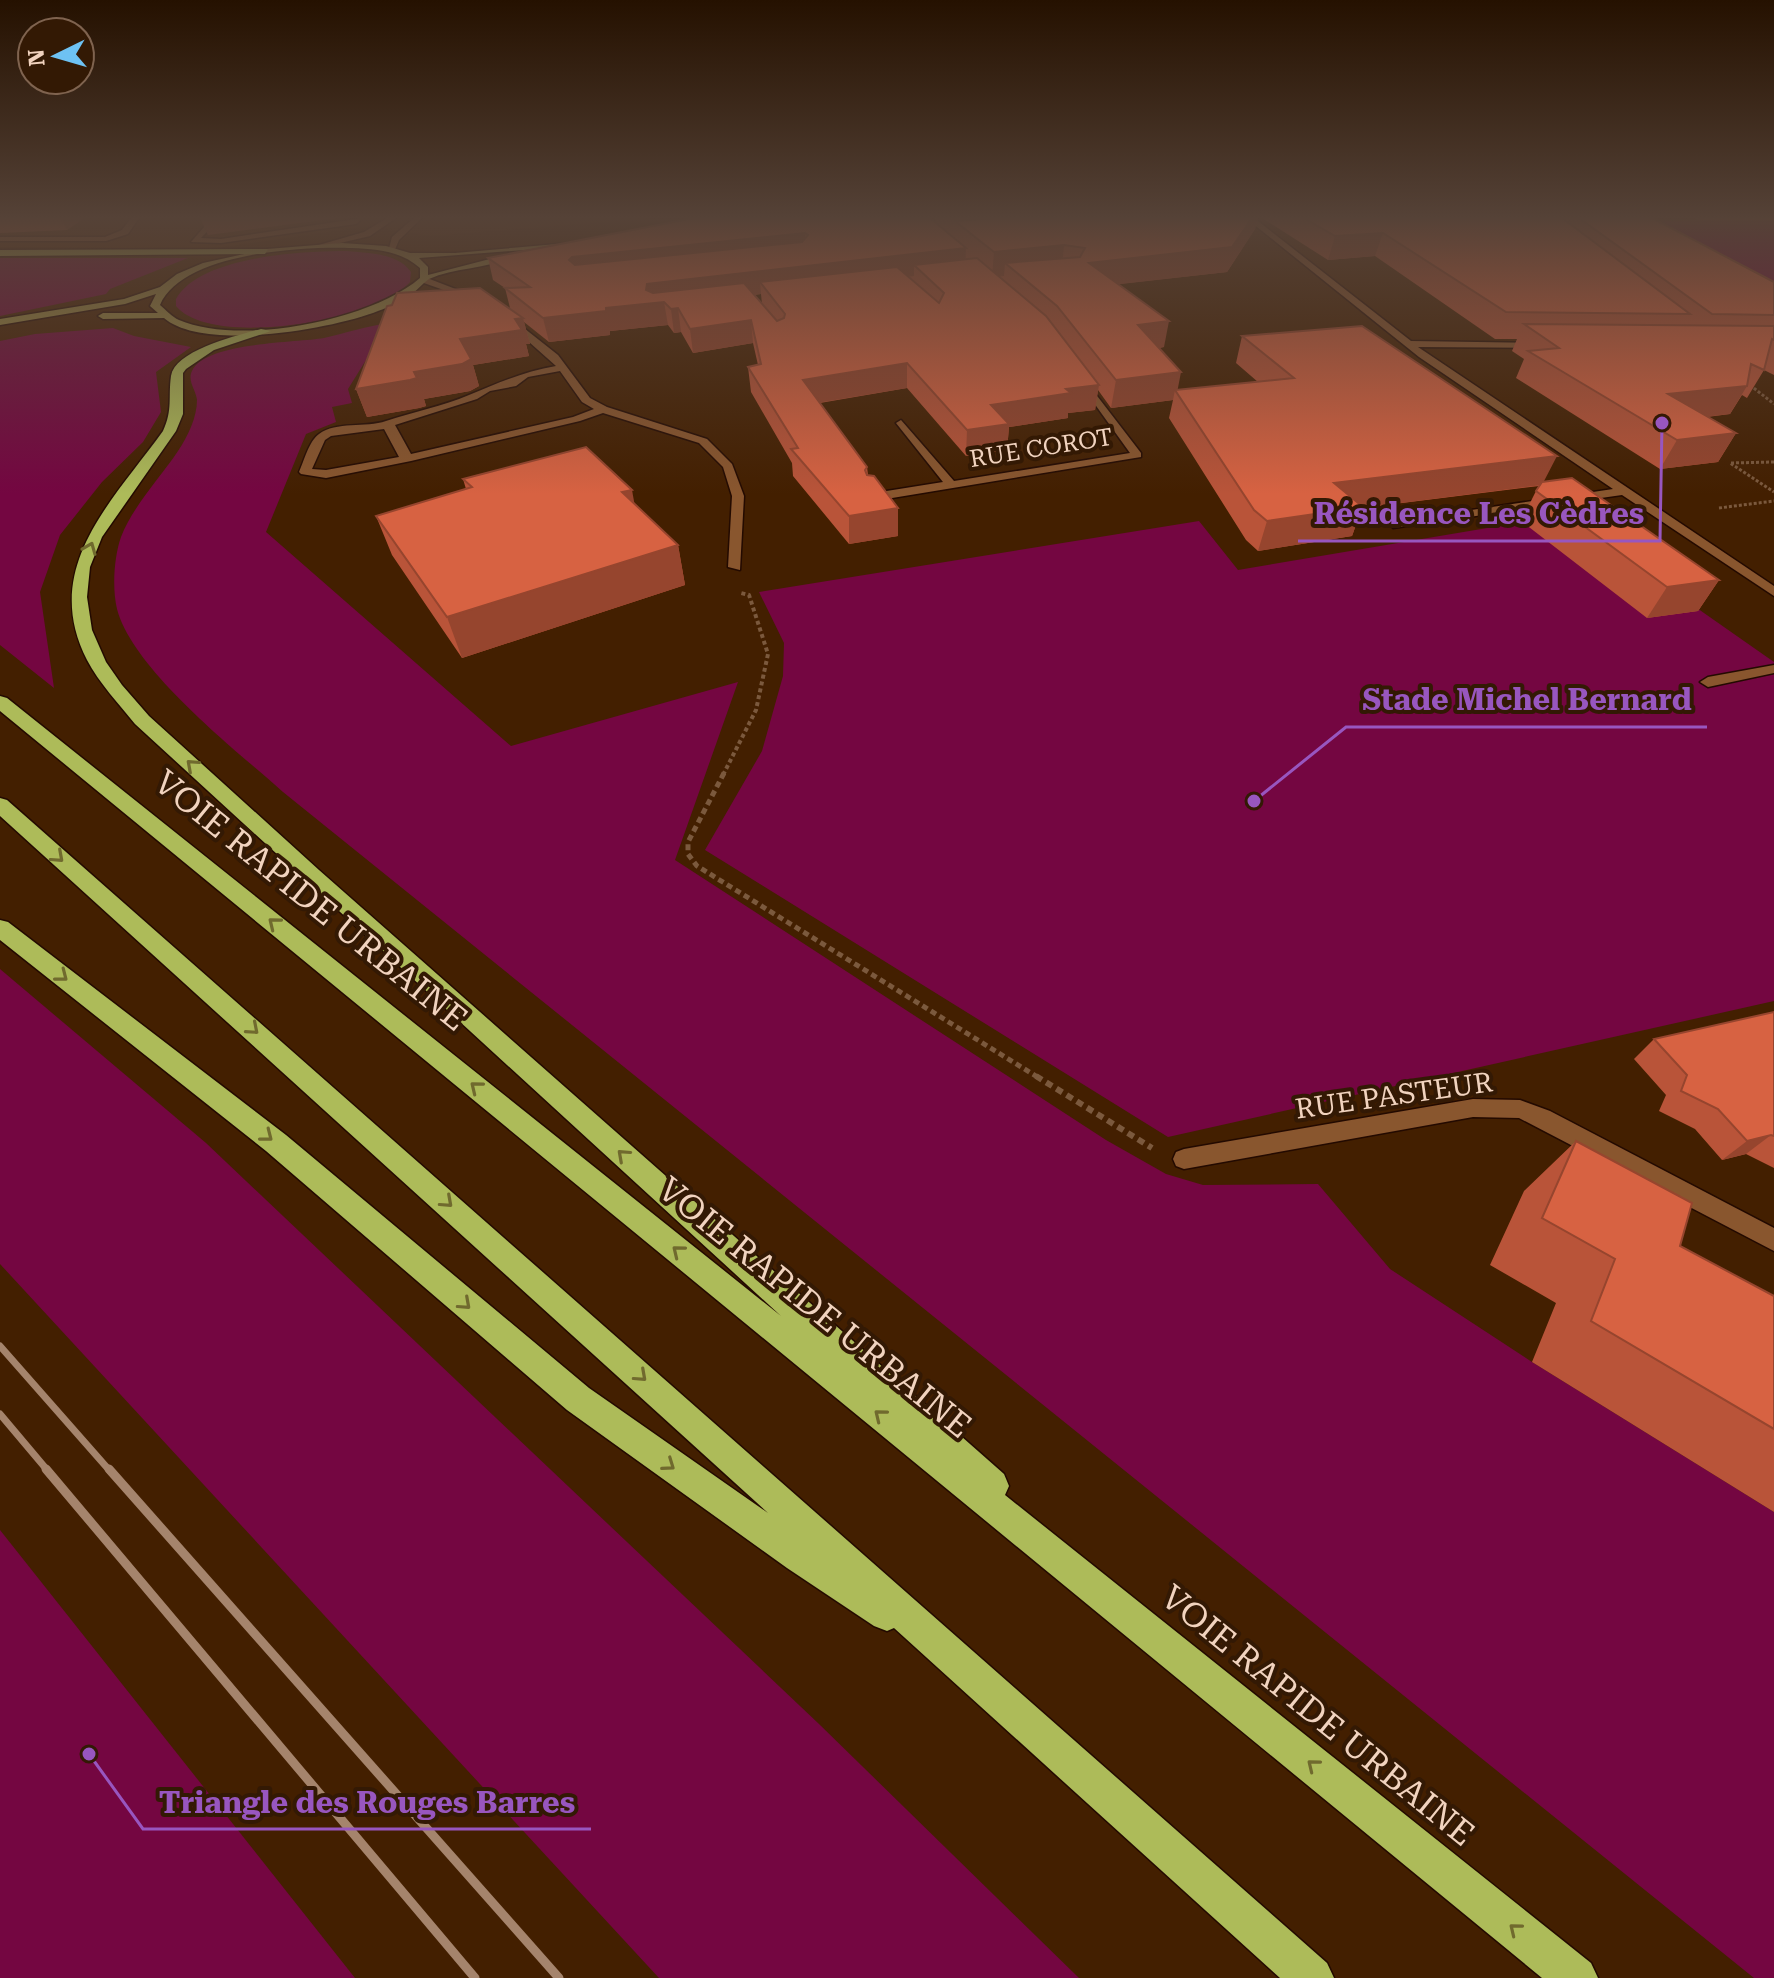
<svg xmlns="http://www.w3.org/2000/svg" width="1774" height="1978" font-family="'Roboto Serif',serif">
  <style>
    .built { fill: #4f2704 }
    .green { fill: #740641 }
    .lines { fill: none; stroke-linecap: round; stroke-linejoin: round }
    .minor-casing { stroke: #230a00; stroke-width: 3 }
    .major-casing { stroke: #230a00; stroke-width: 3 }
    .highway-casing { stroke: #230a00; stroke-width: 3 }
    .path-far3 { stroke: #7b593d; stroke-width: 3; stroke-dasharray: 3 2; stroke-linecap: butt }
    .path-far2 { stroke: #7b593d; stroke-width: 4; stroke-dasharray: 4 3; stroke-linecap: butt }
    .path-far1 { stroke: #7b593d; stroke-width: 5; stroke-dasharray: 6 4; stroke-linecap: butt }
    .path { stroke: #7b593d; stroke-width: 6; stroke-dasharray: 7 5; stroke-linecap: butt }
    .minor { fill: #89562e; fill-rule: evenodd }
    .major { fill: #9f9348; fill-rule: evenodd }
    .highway { fill: #adbb59; fill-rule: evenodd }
    .rail-far1 { stroke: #a5846c; stroke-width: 7 }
    .rail { stroke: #a5846c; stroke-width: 9 }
    .wall { fill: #b95439; fill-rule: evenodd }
    .shaded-wall { fill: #96452e }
    .building { fill: #d76242; stroke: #96452e; stroke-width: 2; fill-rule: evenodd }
    .oneway { stroke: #706a2e }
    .labels { text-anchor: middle; stroke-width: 8; stroke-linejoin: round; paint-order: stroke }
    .far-street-label { font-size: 24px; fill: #f1d3bf; stroke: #331904 }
    .street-label { font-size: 28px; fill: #f1d3bf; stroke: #331904 }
    .near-street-label { font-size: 34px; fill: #f1d3bf; stroke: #331904 }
    .leader { fill: none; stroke: #9856bf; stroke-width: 3 }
    .callout-dot { fill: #9856bf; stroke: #331904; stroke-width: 3 }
    .callout-label { font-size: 30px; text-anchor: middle; font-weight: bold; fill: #9856bf; stroke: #331904; stroke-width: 8; stroke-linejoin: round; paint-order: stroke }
  </style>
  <rect width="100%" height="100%" fill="#431f00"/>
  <path class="built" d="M0 218H654L430 236 369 226 217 248 0 247Z"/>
  <g class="green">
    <path d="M1774 218V292L1720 263 1662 221Z"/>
    <path d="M347 251C368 253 398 253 411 272L410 282C377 321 211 349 176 306V299C200 256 303 251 347 251Z"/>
    <path d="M0 258H188L110 289 106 294 0 316Z"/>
    <path d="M389 323 348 389 352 403 332 407 336 422 306 434 266 532 511 746 738 682 675 860 1106 1140 1166 1174 1203 1185 1318 1184 1390 1269 1532 1362 1774 1512V1978H1754L283 792C236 750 133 670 117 609 112 588 114 557 121 537 133 506 160 478 178 451 188 436 197 417 197 400 196 390 187 381 192 371 205 342 295 343 324 338 346 333 367 326 389 323Z"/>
    <path d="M113 328 134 336 191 347 156 372 161 412 143 442 102 482 60 535 40 592 54 688 0 645V341L35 334Z"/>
    <path d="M1564 515 1774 662V1001L1168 1137 705 850 762 751 783 676 784 643 759 592 1199 521 1238 570Z"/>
    <path d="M0 969 206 1143 819 1724 1079 1978H659L0 1264Z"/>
    <path d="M0 1530 355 1978H0Z"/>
  </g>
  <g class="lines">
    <g class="minor-casing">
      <g id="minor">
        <path d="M131 218H139L128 234 106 241H0V237H105L122 230Z"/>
        <path d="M212 218H220L201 238 221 239 363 218 356 224 221 243 191 242Z"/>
        <path d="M387 218H396L370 236 323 247 319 245 364 232Z"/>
        <path d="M414 218H422L399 240 394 252H388L392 237Z"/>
        <path d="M1246 218H1254L1411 341 1545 343 1542 348 1418 347 1774 586V596L1622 495 1393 528 1391 525 1397 521 1613 489 1419 357Z"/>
        <path d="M421 278H427L479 298 472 300 421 282Z"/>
        <path d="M505 313 558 355 590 398 607 407 707 439 732 464 744 496 740 570 728 567 732 496 723 467 699 443 603 413 580 421 411 461 326 478 301 474 299 472C304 461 309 441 319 434 336 421 366 428 386 421 413 412 443 406 469 395 498 383 525 371 556 366L502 318ZM560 371 582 402 594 409 573 417 411 454 395 425 477 399 490 391 516 386 528 377ZM384 429 399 457 326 470 312 469 325 440 331 436Z"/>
        <path d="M1081 375 1141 453V457L874 501 868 497 874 493 943 482 896 423 901 420 954 481 1130 453 1076 378Z"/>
        <path d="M1774 665V673L1708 687 1700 682 1708 677Z"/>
        <path d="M1473 1099 1520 1100 1550 1111 1774 1228V1251L1519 1118 1473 1117 1184 1169 1176 1166 1173 1159 1176 1152 1184 1149Z"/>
      </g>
    </g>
    <g class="major-casing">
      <path id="major" d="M592 241 589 245 419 258 428 267V275L513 253 517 255C491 269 456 267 429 279 423 283 417 290 411 295 402 302 389 307 378 311 333 329 203 352 164 318L103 319 98 316 103 313H158L150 306 156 294 125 304 0 325V319L124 299 160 287 177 274 203 263 267 249 342 243 386 246 410 253H455ZM352 248C377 249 401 251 420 268V278C370 321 240 346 179 320 172 317 166 310 160 305 182 253 302 246 352 248Z"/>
    </g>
    <g class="highway-casing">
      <g id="highway">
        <path d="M268 249 265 254 0 256V250Z"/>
        <path d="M261 329 271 331 214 350 186 369 183 373V414L176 431 102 537 90 567 87 597 92 630 106 662 122 685 149 716 319 870 1004 1474 1009 1486 1005 1495 1591 1963 1598 1978H1542L0 711V696L7 698 781 1316 135 724C119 704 99 683 87 660 40 568 112 502 163 431 173 409 168 398 171 376 175 350 239 335 261 329Z"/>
        <path d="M0 798 7 800 1327 1963 1334 1978H1280L894 1628 887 1631 874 1626 787 1568 567 1410 266 1151 0 940V920L8 922 286 1135 589 1388 768 1513 0 816Z"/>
      </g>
    </g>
    <g class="path-far3">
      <path d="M1750 385 1774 404"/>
      <path d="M1774 462 1730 463 1774 492"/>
      <path d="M1719 508 1774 501"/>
    </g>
    <path class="path-far2" d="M723 775 756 710 768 654 749 595 741 593"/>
    <path class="path-far1" d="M724 773 688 842V854L697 866 1039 1078"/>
    <path class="path" d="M1036 1076 1152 1148"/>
    <use href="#minor" class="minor"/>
    <use href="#major" class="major"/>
    <use href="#highway" class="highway"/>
    <g class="rail-far1">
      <path d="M0 1346 110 1471"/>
      <path d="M0 1414 48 1471"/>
    </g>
    <g class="rail">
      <path d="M46 1469 475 1978"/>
      <path d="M109 1469 559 1978"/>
    </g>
  </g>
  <g class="wall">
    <path d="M0 218H84L67 230 0 233Z"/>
    <path d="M935 218H1258L1255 229 1227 272 1118 284 1164 347 1159 348 1177 390 1258 382 1236 363 1242 336 1544 482 1719 580 1698 611 1647 618 1521 521 1536 491 1539 486 1362 508 1352 536 1258 551 1246 540 1169 418 1173 400 1111 408 1098 390 1095 410 1068 413V418L1009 427 1007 450 966 456 907 388 820 403 867 467 868 475 898 536 849 544 793 476 792 463 751 392 748 367 758 365 753 343 693 353 681 332 674 333 668 325 610 331V335L549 342 524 322 530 344H526L529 356 473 365 479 386 470 391 424 399 426 406 419 408 367 417 356 389 510 308 505 288 493 280 488 258 935 222ZM761 294 762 304 754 295Z"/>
    <path d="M1259 218H1652L1774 282V375L1764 370 1747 398 1742 395 1730 414 1707 417 1736 433 1718 462 1660 469 1516 378 1524 359 1512 351 1517 339H1495L1375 256 1328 260 1262 218Z"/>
    <path d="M1694 218H1774V220H1698Z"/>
    <path d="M463 479 634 504 678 545 685 585 462 658 392 555 376 516 466 489Z"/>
    <path d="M1774 1012V1168L1746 1154 1722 1160 1695 1129 1659 1111 1666 1095 1634 1059 1654 1039Z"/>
    <path d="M1576 1141 1680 1246 1774 1296V1512L1532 1362 1556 1303 1490 1265 1524 1191Z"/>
  </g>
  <g class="shaded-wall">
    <path d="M61 218H84L67 230Z"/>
    <path d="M200 218H338L208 235Z"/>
    <path d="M1252 218H1258L1255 229 1227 272 1086 288 1089 263Z"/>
    <path d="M805 233 806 254 574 282 569 260 572 257Z"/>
    <path d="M1383 233 1375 256 1328 260 1335 236Z"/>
    <path d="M1064 245 1062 269 1005 263 1004 276 992 277 994 252Z"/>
    <path d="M966 248 965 270 914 265V276L769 293 760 282 761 294 667 305 664 302 668 325 610 331V335L549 342 543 318 606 308 646 290 647 284Z"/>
    <path d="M678 308 681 332 674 333 671 309Z"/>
    <path d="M523 318 530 344H526L529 356 473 365 479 386 470 391 424 399 426 406 419 408 367 417 356 389 414 372 460 339 515 319Z"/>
    <path d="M751 320 753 343 693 353 690 329Z"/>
    <path d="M1169 321 1164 347 1134 351 1138 325Z"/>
    <path d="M907 363V388L805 405 803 380Z"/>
    <path d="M1181 372 1177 393 1175 390 1173 400 1111 408 1116 380Z"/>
    <path d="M1099 385 1095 410 1068 413V418L1009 427 1007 450 966 456 967 430 991 405 1066 389Z"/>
    <path d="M1747 386 1730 414 1652 423 1668 394Z"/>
    <path d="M1736 433 1718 462 1660 469 1677 440Z"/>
    <path d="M1557 456 1542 485 1362 508 1352 536 1258 551 1267 521 1334 483Z"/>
    <path d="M632 490 639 529 622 492Z"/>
    <path d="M898 508V536L849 544V516Z"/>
    <path d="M678 545 685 585 462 658 447 617Z"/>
    <path d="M1719 580 1698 611 1647 618 1667 587Z"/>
    <path d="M1771 1135 1746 1154 1722 1160 1747 1141Z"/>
  </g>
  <g class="building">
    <path d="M705 218H930L966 248 647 284 646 290 653 293 744 283 777 321 784 318 785 314 760 282 897 267 939 303 944 293 914 265 977 258 1046 316 1099 385 1066 389 1071 393 991 405 1009 424 967 430 907 363 803 380 867 467 865 470 867 475 874 476 898 508 849 516 791 449 798 448 748 367 761 364 751 320 690 329 678 308 671 309 664 302 606 308V311L543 318 505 288 530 287 488 258 689 219ZM805 233 808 235 802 242 575 265 569 260 572 257Z"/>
    <path d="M999 218H1252L1232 247 1089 263 1169 321 1138 325 1181 372 1116 380 1057 306 1005 263 1080 257 1085 248 1064 245 994 252 955 221Z"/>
    <path d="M1304 218H1562L1690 314 1506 312 1383 233 1335 236Z"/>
    <path d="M1579 218H1652L1774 282V315L1712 314Z"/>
    <path d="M480 288 523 318 515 319 522 330 460 339 471 359 462 364 414 372 417 378 410 380 356 389 387 306 392 305 397 293Z"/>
    <path d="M1524 324 1774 326V340L1772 339 1764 370 1751 364 1747 386 1668 394 1736 433 1677 440 1528 351 1559 348Z"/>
    <path d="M1362 326 1557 456 1334 483 1363 507 1267 521 1254 510 1175 390 1294 378 1242 336Z"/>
    <path d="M586 447 632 490 622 492 678 545 447 617 376 516 472 487 463 479Z"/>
    <path d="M1572 478 1719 580 1667 587 1536 491 1542 482Z"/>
    <path d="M1774 1012V1136L1771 1135 1747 1141 1718 1109 1681 1091 1687 1075 1654 1039Z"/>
    <path d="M1576 1141 1692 1203 1680 1246 1774 1296V1429L1591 1321 1615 1259 1542 1218Z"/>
  </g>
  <defs><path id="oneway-chevron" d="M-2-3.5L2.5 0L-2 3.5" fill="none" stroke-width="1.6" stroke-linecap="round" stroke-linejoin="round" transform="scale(2)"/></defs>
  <g class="oneway">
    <use href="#oneway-chevron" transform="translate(90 548) rotate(-68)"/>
    <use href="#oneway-chevron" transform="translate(192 765) rotate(-138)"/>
    <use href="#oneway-chevron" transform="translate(58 857) rotate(42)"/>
    <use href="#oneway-chevron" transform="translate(274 923) rotate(-141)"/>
    <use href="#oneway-chevron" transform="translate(62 976) rotate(38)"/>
    <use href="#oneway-chevron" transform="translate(253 1029) rotate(41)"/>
    <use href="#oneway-chevron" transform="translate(476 1087) rotate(-141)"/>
    <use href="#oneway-chevron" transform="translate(267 1136) rotate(38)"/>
    <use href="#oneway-chevron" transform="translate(623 1155) rotate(-138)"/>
    <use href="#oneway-chevron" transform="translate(447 1202) rotate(42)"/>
    <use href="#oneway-chevron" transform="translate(678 1251) rotate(-141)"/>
    <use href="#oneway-chevron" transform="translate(465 1304) rotate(42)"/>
    <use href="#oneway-chevron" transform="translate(641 1376) rotate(42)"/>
    <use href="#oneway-chevron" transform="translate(880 1415) rotate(-141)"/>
    <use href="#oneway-chevron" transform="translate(669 1465) rotate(35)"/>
    <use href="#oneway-chevron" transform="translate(1313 1765) rotate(-141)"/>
    <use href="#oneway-chevron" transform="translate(1515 1929) rotate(-141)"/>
  </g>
  <linearGradient id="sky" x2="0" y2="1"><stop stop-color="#251100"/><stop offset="0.44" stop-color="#554237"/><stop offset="1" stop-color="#554237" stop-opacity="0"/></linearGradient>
  <rect width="1774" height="494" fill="url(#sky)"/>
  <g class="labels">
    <g class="far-street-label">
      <text transform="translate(1041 448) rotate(-9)" y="8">RUE COROT</text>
    </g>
    <g class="street-label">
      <text transform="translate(1394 1095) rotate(-8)" y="10">RUE PASTEUR</text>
    </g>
    <g class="near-street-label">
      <text transform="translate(311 900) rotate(39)" y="12">VOIE RAPIDE URBAINE</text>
      <text transform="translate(815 1307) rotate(39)" y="12">VOIE RAPIDE URBAINE</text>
      <text transform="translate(1318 1715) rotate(39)" y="12">VOIE RAPIDE URBAINE</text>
    </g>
  </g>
  <path class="leader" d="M1662 423L1660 541H1298M1254 801L1346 727H1707M89 1754L143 1829H591"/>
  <g class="callout-dot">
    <circle cx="1662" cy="423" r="8"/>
    <circle cx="1254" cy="801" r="8"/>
    <circle cx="89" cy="1754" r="8"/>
  </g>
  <g class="callout-label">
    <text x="1479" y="524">Résidence Les Cèdres</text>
    <text x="1527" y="710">Stade Michel Bernard</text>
    <text x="367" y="1813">Triangle des Rouges Barres</text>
  </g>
  <g transform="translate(56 56) rotate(265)"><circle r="38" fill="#331904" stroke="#7f634f" stroke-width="2"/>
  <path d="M0-6L14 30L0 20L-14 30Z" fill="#6ec2f3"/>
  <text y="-12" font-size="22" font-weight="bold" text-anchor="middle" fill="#f1d3bf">N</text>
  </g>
</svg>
